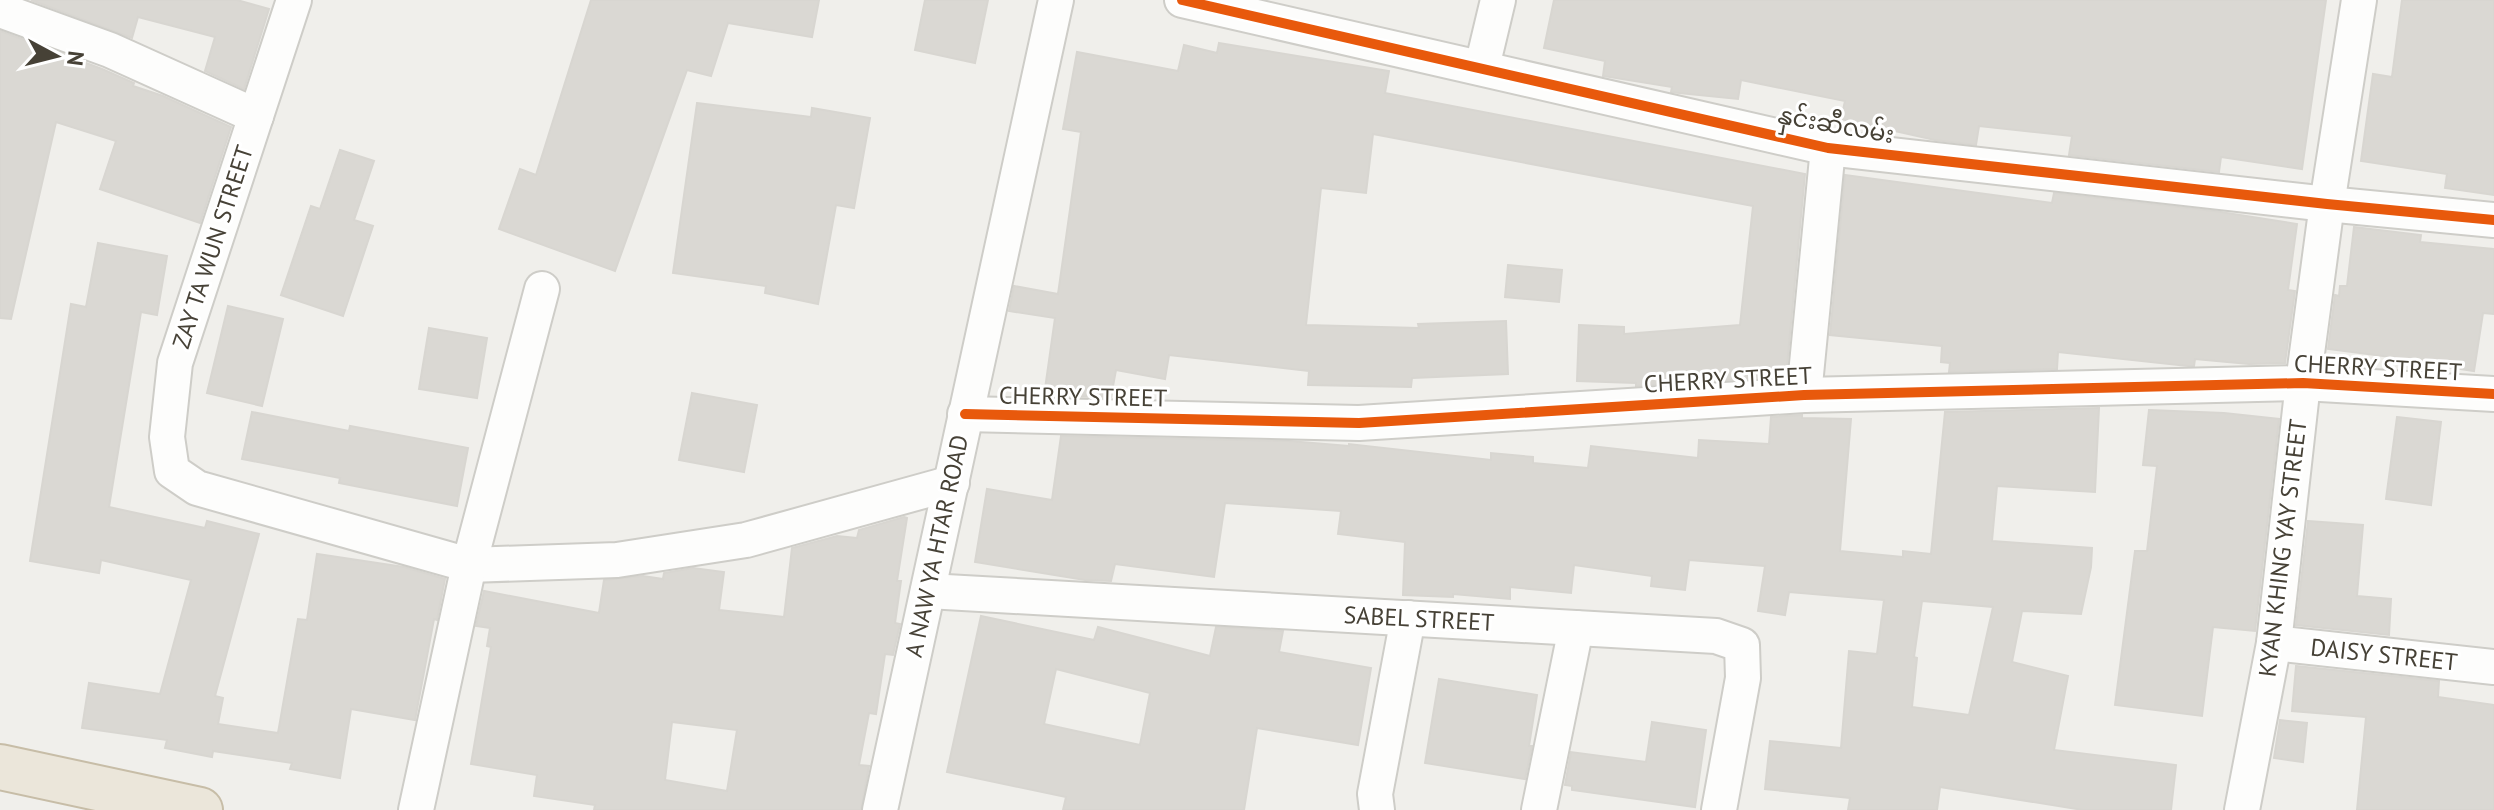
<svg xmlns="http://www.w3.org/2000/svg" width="2494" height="810" font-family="'PT Sans','Noto Sans Myanmar',sans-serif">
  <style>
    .building { fill: #dad8d3; stroke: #d8d6d1; stroke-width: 2; fill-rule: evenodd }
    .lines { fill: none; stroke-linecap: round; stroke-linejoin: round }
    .minor-casing { stroke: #cecdc8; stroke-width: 38 }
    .highway-casing { stroke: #c7bda7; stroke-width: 48 }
    .minor { stroke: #fdfdfc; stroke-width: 34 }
    .highway { stroke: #ebe6da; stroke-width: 44 }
    .cycleway-casing { stroke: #fff; stroke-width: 15 }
    .cycleway { stroke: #e8590c; stroke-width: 10 }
    .labels { text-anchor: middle; stroke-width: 6; stroke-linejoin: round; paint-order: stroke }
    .street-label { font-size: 24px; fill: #464136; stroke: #fff }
  </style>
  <rect width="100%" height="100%" fill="#f0efeb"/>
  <g class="building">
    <path d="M31 0H237L269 9 244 89 205 71 215 37 138 17 132 38Z"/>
    <path d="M591 0H819L812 37 728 23 711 76 687 70 615 271 499 229 520 169 536 175Z"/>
    <path d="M925 0H988L975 63 915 50Z"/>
    <path d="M1554 0H2326L2302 169 2221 157 2219 172 2069 155 2072 136 1979 126 1976 145 1935 140 1841 119 1845 101 1741 80 1738 99 1679 93 1671 92 1672 87 1603 76 1605 61 1544 48Z"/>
    <path d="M2402 0H2494V195L2445 188 2447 174 2361 161 2373 74 2392 77Z"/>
    <path d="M0 31 102 69 134 83 133 86 163 96 231 127 200 223 100 189 116 141 56 122 11 319 0 318Z"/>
    <path d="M1219 43 1389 71 1385 93 1805 174 1786 376 1636 386V383L1577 381 1579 325 1624 327V334L1740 325 1753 206 1373 134 1366 193 1321 188 1306 325 1419 328 1418 324 1506 321 1508 374 1412 378 1411 387 1308 385 1309 371 1169 355 1165 379 1116 370 1111 397 1044 396 1055 318 1009 311 1014 286 1058 294 1081 132 1063 129 1077 52 1178 71 1184 45 1217 53Z"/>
    <path d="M697 103 811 117 812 108 870 118 854 208 836 205 818 304 765 293 766 286 673 273Z"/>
    <path d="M340 150 374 161 354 220 373 226 343 316 281 295 311 206 320 209Z"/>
    <path d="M1845 175 2052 203 2054 193 2214 211 2297 224 2288 290 2295 291 2285 363 2249 364 2195 359 2194 366H2188L2058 352 2057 369 1949 372 1950 363 1941 362 1942 346 1830 335Z"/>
    <path d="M2354 227 2421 235 2420 242 2494 249V314L2483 313 2474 371 2421 363 2422 361 2328 349 2335 295 2339 296 2340 286H2347Z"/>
    <path d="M98 243 167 256 157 315 141 312 109 507 205 528 207 521 259 534 215 696 223 698 218 724 278 733 298 619 307 620 317 554 404 567 445 579 437 620 434 619 415 720 351 709 340 778 290 769 292 763 213 751 212 757 165 748 167 740 82 728 89 683 160 694 191 580 101 560 99 573 30 561 71 304 86 307Z"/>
    <path d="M1508 265 1562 270 1559 302 1505 297Z"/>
    <path d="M228 306 283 319 262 406 207 393Z"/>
    <path d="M429 328 487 338 477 398 419 389Z"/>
    <path d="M692 393 757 405 744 472 679 460Z"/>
    <path d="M2099 408 2095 492 1997 486 1992 541 2092 548 2091 567 2081 614 2022 611 2012 662 2068 676 2054 750 2176 765 2171 810H2083L1940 787 1937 810H1848L1850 798 1765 789 1770 741 1841 748 1849 651 1877 654 1884 600 1789 592 1785 615 1758 611 1765 566 1689 560 1685 590 1651 586 1652 576 1574 565 1571 593 1510 587V599L1453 594V597L1403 595 1405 542 1338 534 1341 511 1225 503 1214 577 1115 564 1111 581 1085 580 975 562 987 489 1052 500 1061 436 1289 441 1349 446V444L1491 460V453L1533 457V463L1588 468 1591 446 1698 458 1699 440 1769 444 1771 417 1802 415V418L1851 419 1840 551 1903 557V551L1931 554 1945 412ZM1922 601 1993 607 1969 715 1912 707 1917 658 1914 657Z"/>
    <path d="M2149 410 2224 413 2279 419 2255 631 2213 627 2202 716 2115 705 2135 551H2147L2157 466 2143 465Z"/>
    <path d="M252 412 349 431 350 426 468 448 457 506 339 483 340 478 242 459Z"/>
    <path d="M2397 417 2441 422 2431 505 2386 499Z"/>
    <path d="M904 517 907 518 897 581H901L895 623 900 624 893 655 885 654 876 714 869 713 859 765 869 766 861 810H594L595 805 534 796 537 775 471 764 491 647 487 646 490 628 476 626 484 591 599 613 604 580 643 576 663 579 664 573 693 568 724 572 719 610 784 617 792 548 837 536 857 538 859 530ZM672 722 737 730 727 791 665 780Z"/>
    <path d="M2308 521 2363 525 2357 596 2391 599 2389 635 2296 625Z"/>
    <path d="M981 616 1094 640 1098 627 1210 656 1216 627 1283 631 1279 652 1371 668 1358 745 1257 728 1244 810H1063L1066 797 947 772ZM1056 669 1150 693 1140 745 1044 724Z"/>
    <path d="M2296 666 2439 681 2438 697 2494 705V810H2357L2366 717 2292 711Z"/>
    <path d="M1439 679 1537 695 1529 746H1532L1525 779 1425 763Z"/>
    <path d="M2280 720 2307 723 2303 762 2274 758Z"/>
    <path d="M1652 722 1706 730 1695 807 1572 790V786L1565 785 1571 752 1646 762Z"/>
  </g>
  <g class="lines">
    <g class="minor-casing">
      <g id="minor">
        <path d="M294 0 175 363 167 437 172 471 197 488 469 565 617 560 746 540 952 483"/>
        <path d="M1182 0 1828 148 2327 204 2494 220"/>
        <path d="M0 10 110 50 256 116"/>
        <path d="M1482 67 1498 0"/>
        <path d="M1804 395 1828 148"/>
        <path d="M965 414 1359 423 1804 395 2303 383 2494 394"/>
        <path d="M928 591 1716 636 1742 645 1743 678 1719 810"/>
        <path d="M2274 643 2494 667"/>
        <path d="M416 810 469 565 542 289"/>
        <path d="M880 810 1056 0"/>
        <path d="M1377 810 1375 794 1408 618"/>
        <path d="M1539 810 1576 628"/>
        <path d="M2242 810 2274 643 2303 383 2327 204 2359 0"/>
      </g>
    </g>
    <g class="highway-casing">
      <path id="highway" d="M0 767 200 810"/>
    </g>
    <use href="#minor" class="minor"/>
    <use href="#highway" class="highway"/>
    <g class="cycleway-casing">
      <g id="cycleway">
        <path d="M1182 0 1828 148 2327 204 2494 220"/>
        <path d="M965 414 1359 423 1804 395 2303 383 2494 394"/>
      </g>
    </g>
    <use href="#cycleway" class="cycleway"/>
  </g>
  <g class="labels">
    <g class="street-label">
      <text transform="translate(1836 125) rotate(10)" y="8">နှင်းဆီလမ်း</text>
      <text transform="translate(213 247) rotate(-72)" y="8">ZAY TA WUN STREET</text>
      <text transform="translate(2378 368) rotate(3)" y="8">CHERRY STREET</text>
      <text transform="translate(1728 380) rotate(-3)" y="8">CHERRY STREET</text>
      <text transform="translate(1083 397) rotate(1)" y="8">CHERRY STREET</text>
      <text transform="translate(937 546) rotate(-78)" y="8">A NAW YA HTAR ROAD</text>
      <text transform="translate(2283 548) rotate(-83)" y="8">KYAN KHING YAY STREET</text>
      <text transform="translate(1419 619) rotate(3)" y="8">SABEL STREET</text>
      <text transform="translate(2384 655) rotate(6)" y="8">DAISY STREET</text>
    </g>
  </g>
  <g transform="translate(56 56) rotate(97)" stroke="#ffffff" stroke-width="6" paint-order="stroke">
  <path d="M0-6L14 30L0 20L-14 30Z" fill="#464136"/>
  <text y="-12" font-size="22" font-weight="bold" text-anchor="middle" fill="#464136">N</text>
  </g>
</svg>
